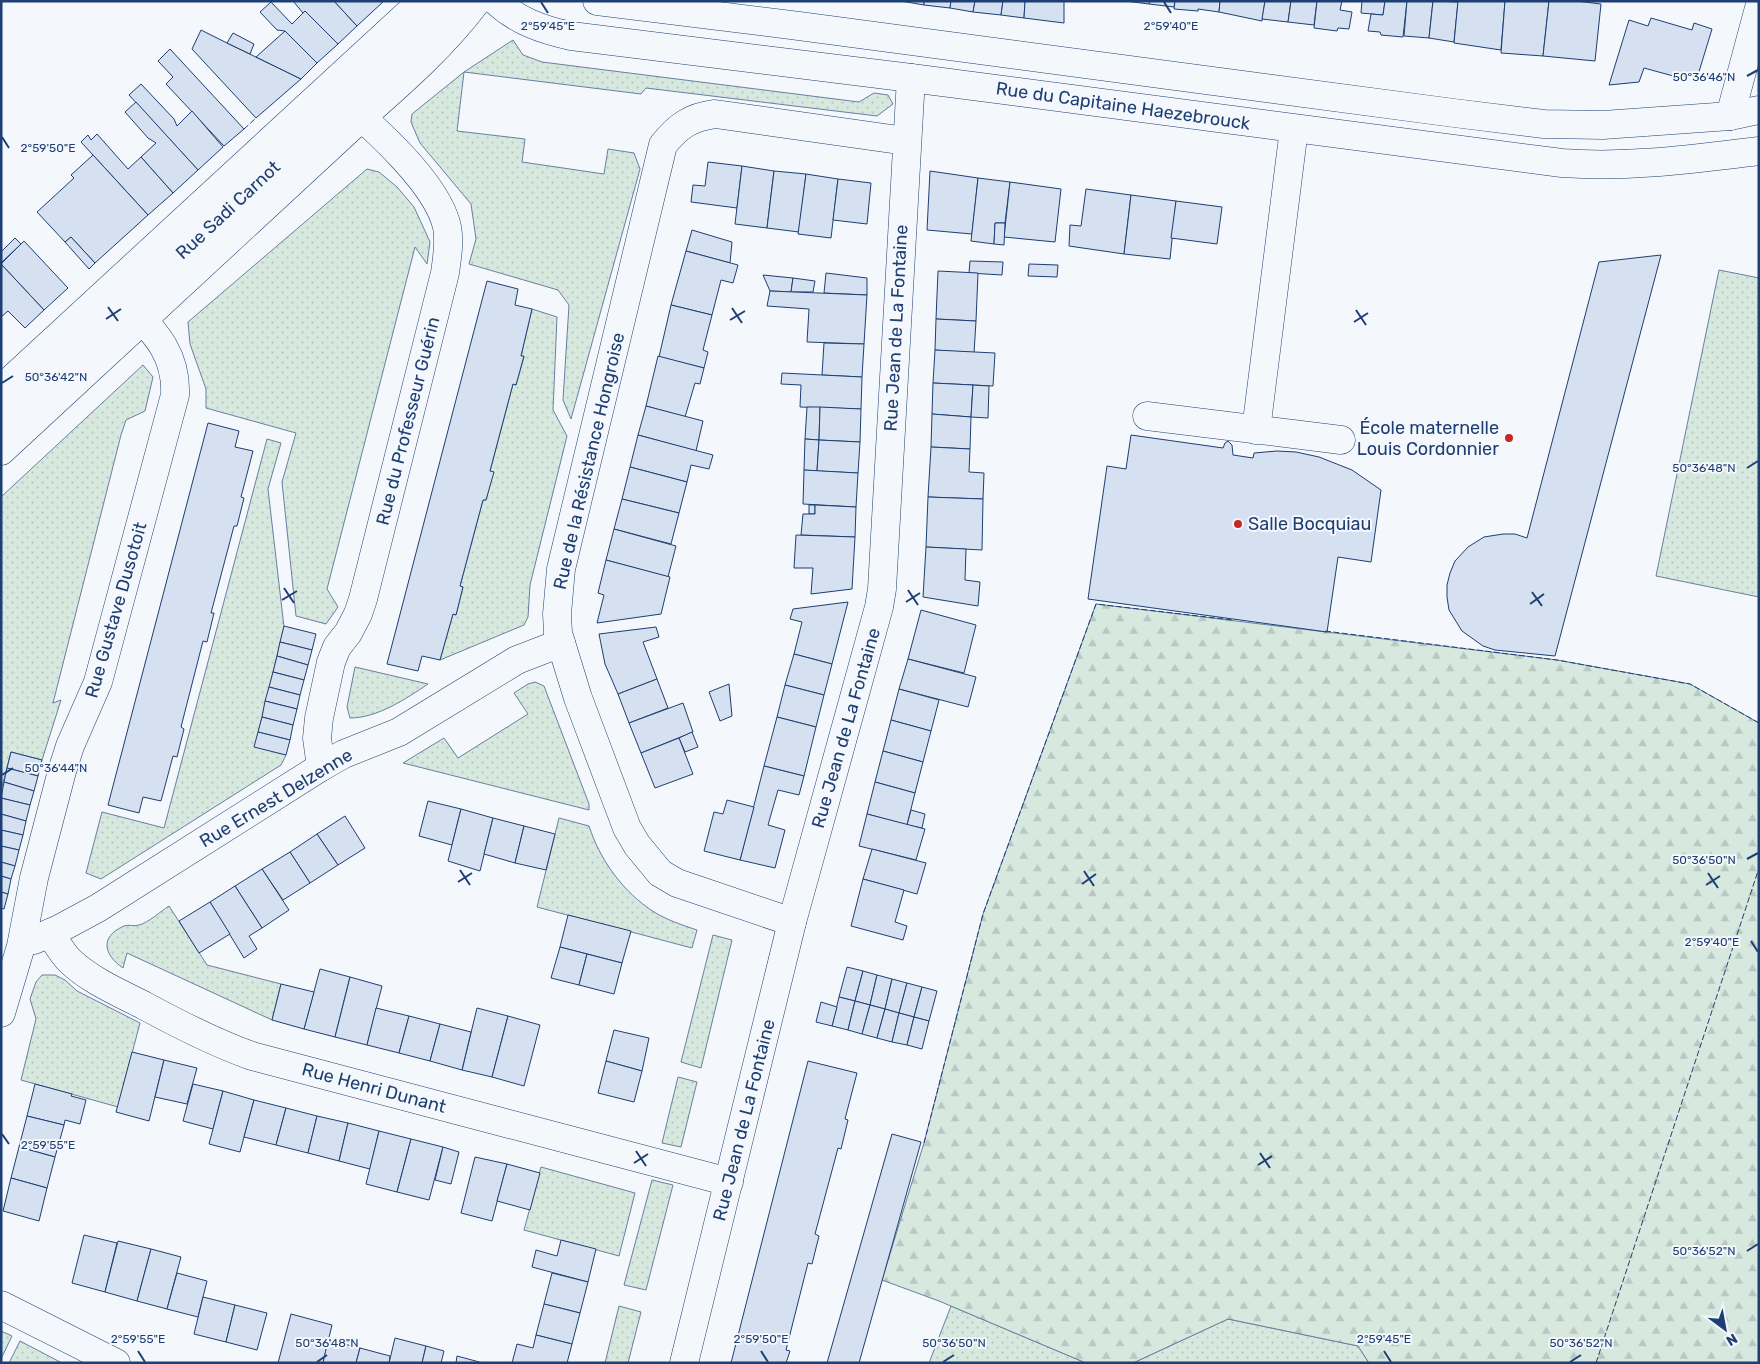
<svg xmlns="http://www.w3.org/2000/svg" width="1760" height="1364" font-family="Rubik,sans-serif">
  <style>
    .grass { fill: url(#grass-dots); stroke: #687fa3 }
    .forest { fill: url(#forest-firs); stroke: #687fa3 }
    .building { fill: #d5e0f0; stroke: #1d3f73 }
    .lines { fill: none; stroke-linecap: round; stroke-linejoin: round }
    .minor-casing { stroke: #1d3f73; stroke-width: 29 }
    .major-casing { stroke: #1d3f73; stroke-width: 29 }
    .minor { stroke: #f4f7fb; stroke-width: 28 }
    .major { stroke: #f4f7fb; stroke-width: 28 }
    .fence { stroke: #1d3f73; stroke-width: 1; stroke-dasharray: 6 2.5; stroke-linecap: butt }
    .ticks { fill: none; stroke: #1d3f73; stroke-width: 2 }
    .poi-dot { fill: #c62828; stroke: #f4f7fb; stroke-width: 2 }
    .labels { text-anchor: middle; stroke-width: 4; stroke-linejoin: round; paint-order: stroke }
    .street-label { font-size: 18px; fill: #1d3f73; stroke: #f4f7fb }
    .poi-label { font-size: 18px; fill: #1d3f73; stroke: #f4f7fb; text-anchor: end }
    .ticks-label { font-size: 12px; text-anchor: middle; fill: #1d3f73; stroke: #f4f7fb; stroke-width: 4; stroke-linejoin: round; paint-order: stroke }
  </style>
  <defs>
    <pattern id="grass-dots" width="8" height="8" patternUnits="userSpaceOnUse" patternTransform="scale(1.25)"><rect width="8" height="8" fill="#d7e8df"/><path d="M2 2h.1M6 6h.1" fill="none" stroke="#b8c8c3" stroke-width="1.8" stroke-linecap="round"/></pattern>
    <pattern id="forest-firs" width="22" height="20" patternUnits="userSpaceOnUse" patternTransform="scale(1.25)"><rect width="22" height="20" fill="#d7e8df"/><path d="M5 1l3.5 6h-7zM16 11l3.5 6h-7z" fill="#b8c8c3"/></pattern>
  </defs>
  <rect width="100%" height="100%" fill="#f4f7fb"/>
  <g class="grass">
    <path d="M513 40 523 55 542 62 859 102 874 93 888 95 893 104 877 116 646 88 641 94 464 72 457 131 525 139 522 162 604 174 608 149 634 153 640 169 571 419 563 400 569 305 558 290 469 264 476 239 471 204 420 143 411 122 412 114 464 72Z"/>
    <path d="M367 169 379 172 397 187 414 207 430 242 427 264 415 247 327 589 338 607 326 624 296 616 282 482 296 433 206 408V389L190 344 188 322Z"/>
    <path d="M1719 270 1759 278V597L1656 576Z"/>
    <path d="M532 309 557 317 553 410 567 436 530 585 528 617 524 625 440 660 453 614 456 615 463 587 460 586 483 500H486L493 472 490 471 513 384 516 385 524 357 521 356Z"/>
    <path d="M143 365 153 377 145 411 126 420 121 435 53 703 61 700 42 760 11 752 1 790V497Z"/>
    <path d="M267 439 281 443 268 489 284 627 255 746 286 755 281 765 101 879 86 873 102 812 164 828Z"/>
    <path d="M355 667 428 684C406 699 377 718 350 718L347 707Z"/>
    <path d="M535 682 544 686 589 804V810L403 763 444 738 458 758 528 714 514 693 528 684Z"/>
    <path d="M559 818 589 826C600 860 623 892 654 912 667 920 682 925 697 930L692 948 537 907Z"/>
    <path d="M169 906 207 965 281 984 272 1020 127 953 123 968C104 955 99 937 124 926 129 924 134 927 139 925 148 923 161 911 169 906Z"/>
    <path d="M713 935 732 940 701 1068 681 1062Z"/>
    <path d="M42 975H55L65 980 77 991 140 1023 118 1107 21 1080 36 1019 30 999 36 982Z"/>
    <path d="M678 1077 697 1082 681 1147 662 1143Z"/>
    <path d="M541 1167 635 1193 619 1256 524 1230Z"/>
    <path d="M652 1180 673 1185 646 1290 624 1285Z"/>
    <path d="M619 1306 641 1312 628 1363H605Z"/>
    <path d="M951 1306 1086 1363H929Z"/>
    <path d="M1228 1319 1358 1346 1369 1363H1133Z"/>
    <path d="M1 1331 12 1336 1 1359Z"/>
    <path d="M20 1341 62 1363H9Z"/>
  </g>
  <path class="forest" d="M1096 604 1557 660 1690 684 1759 723V1363H1369L1358 1346 1228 1319 1133 1363H1086L939 1301 882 1280 924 1143 983 914Z"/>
  <g class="building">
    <path d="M293 1H334L357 26 338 44 305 11 303 13Z"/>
    <path d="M334 1H384L357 26Z"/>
    <path d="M901 1H924V5Z"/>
    <path d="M924 1H951L950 8 924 5Z"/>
    <path d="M951 1H975L973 12 950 8Z"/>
    <path d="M975 1H1003L1001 15 973 12Z"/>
    <path d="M1003 1H1025L1024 18 1001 15Z"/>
    <path d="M1025 1H1064V23L1024 18Z"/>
    <path d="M1125 1H1150L1149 4Z"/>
    <path d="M1150 1H1175L1174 7 1149 4Z"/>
    <path d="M1175 1H1220L1219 12 1198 9V11L1174 9Z"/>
    <path d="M1220 1H1265L1262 21 1219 12Z"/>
    <path d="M1265 1H1291L1288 22 1262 19Z"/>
    <path d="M1291 1H1317L1314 25 1288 22Z"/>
    <path d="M1317 1H1342L1340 10 1352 12 1349 29 1338 28 1337 31 1314 28Z"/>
    <path d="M1362 1H1385L1383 15 1361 13Z"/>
    <path d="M1385 1H1407L1403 37 1381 35 1380 32 1368 31 1371 14 1383 15Z"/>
    <path d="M1407 1H1433L1429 38 1404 36Z"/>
    <path d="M1433 1 1458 2 1454 42 1429 38Z"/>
    <path d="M1458 1H1505L1501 50 1454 43Z"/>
    <path d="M1505 1H1549L1543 56 1501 53Z"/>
    <path d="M1549 1H1576L1601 4 1595 61 1543 56Z"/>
    <path d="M271 2 292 24 305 11 338 44 317 63 285 31 277 30 260 12Z"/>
    <path d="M1651 18 1692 30 1694 23 1712 29 1698 75 1677 77 1644 68 1639 82 1609 85 1629 20 1648 26Z"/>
    <path d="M201 30 227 43 301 79 256 118 192 49Z"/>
    <path d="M285 31 317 63 301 79 256 57Z"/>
    <path d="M233 33 254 44 250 54 227 43Z"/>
    <path d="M170 49 244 129 224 146 166 84 173 77 158 61Z"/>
    <path d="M141 84 174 119 177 126 192 111 223 147 198 170 129 95Z"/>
    <path d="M136 102 198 170 173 193 141 157 156 143 148 138 125 112Z"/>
    <path d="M97 134 128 169 141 157 173 193 148 215 81 142 88 135 91 140Z"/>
    <path d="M93 155 148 215 95 263 71 237 65 242 37 212 74 178 71 175Z"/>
    <path d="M708 162 742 166 737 208 691 202 693 185 705 186Z"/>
    <path d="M742 166 774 171 767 228 735 224Z"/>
    <path d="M774 171 806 174 799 232 767 228Z"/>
    <path d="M930 171 978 178 972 234 927 230Z"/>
    <path d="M806 174 838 179 831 238 798 234Z"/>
    <path d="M978 178 1010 182 1005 223H995L994 244 971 241Z"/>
    <path d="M838 179 871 183 867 224 833 220Z"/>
    <path d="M1010 182 1061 189 1055 242 1004 237Z"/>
    <path d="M1086 189 1131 195 1124 254 1069 246 1070 225 1081 226Z"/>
    <path d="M1131 195 1176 201 1170 259 1124 254Z"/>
    <path d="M1176 201 1222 207 1217 244 1171 238Z"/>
    <path d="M995 223H1005L1004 245 994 244Z"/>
    <path d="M692 230 732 242 730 263 686 251Z"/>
    <path d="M71 237 95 263 89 269 65 242Z"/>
    <path d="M15 238 21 244 1 263V252Z"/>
    <path d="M24 241 68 288 44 310 1 264Z"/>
    <path d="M686 251 738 265 733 283 721 280 712 315 671 305Z"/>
    <path d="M1661 255 1555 656 1495 650 1483 646 1462 631 1449 610 1447 597V585L1450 573 1455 561 1468 547 1484 537 1503 534H1515L1527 538 1599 262Z"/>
    <path d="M970 261 1003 262 1002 275 969 273Z"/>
    <path d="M1 264 44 310 25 328 8 311 1 317Z"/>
    <path d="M1029 264 1058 265 1057 277 1028 276Z"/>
    <path d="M938 271 978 273 976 321 936 319Z"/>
    <path d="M826 273 867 278V295L824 293Z"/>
    <path d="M763 275 793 278 791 292 770 291Z"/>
    <path d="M793 278 815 281 813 292H791Z"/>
    <path d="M487 281 518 289 515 305 532 309 521 356H524L516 385 513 384 490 471 494 472 486 500H483L460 586 463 587 456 615 453 614 440 660 422 656 418 671 387 664Z"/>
    <path d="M770 291 867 295 864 344 807 342 809 309 767 306Z"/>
    <path d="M671 305 712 315 703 350 708 352 704 368 659 357Z"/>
    <path d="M936 319 976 321 974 353 935 350Z"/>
    <path d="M824 343 864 344 862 377 822 375Z"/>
    <path d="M935 350 995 353 993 386 933 383Z"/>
    <path d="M658 356 704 368 700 384 695 383 685 417 646 406Z"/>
    <path d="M782 373 862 377 861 409 800 407 801 385 781 384Z"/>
    <path d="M933 383 973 385 971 417 932 414Z"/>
    <path d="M973 385 989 386 988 418 971 417Z"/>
    <path d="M646 406 703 421 696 451 638 435Z"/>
    <path d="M807 407H820L819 440 805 439Z"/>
    <path d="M820 407 861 409 860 442 819 440Z"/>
    <path d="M932 414 971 417 970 449 931 447Z"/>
    <path d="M208 423 239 431 235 447 253 451 241 497 244 498 237 526H234L211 613H214L207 642 203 641 181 727 184 729 177 757 173 756 161 801 143 797 139 813 108 805Z"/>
    <path d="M638 435 713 455 709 469 691 465 687 482 630 467Z"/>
    <path d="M1131 435 1223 448 1225 443 1228 441 1232 445 1233 455 1253 458 1254 453 1277 451 1296 452 1319 457 1352 470 1381 490 1371 562 1338 557 1327 632 1088 599 1107 466 1126 469Z"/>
    <path d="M805 439 819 440 817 471 804 470Z"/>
    <path d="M819 440 860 442 858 473 817 471Z"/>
    <path d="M931 447 970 449 969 472 984 473 983 499 928 497Z"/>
    <path d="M630 467 687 482 679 513 622 499Z"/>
    <path d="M804 470 858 473 856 507 803 504Z"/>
    <path d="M928 497 983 499 982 550 926 547Z"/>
    <path d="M622 499 679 513 671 544 614 529Z"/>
    <rect x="809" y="505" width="6" height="9"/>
    <path d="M815 505 856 507 855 537 801 535 803 514H815Z"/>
    <path d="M614 529 676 546 668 577 606 560Z"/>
    <path d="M796 535 855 537 852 589 811 594 813 568H794Z"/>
    <path d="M926 547 966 549 965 580 980 582 978 606 923 597Z"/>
    <path d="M606 560 670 577 661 614 597 623 604 595 598 593Z"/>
    <path d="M848 602 832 664 794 654 802 622 790 619 793 609Z"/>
    <path d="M921 610 976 625 964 673 908 659Z"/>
    <path d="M284 626 316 634 312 650 280 642Z"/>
    <path d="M656 627 659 637 643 642 657 679 618 694 605 664 599 634Z"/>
    <path d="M280 642 312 650 308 665 277 656Z"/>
    <path d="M794 654 832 664 824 695 785 685Z"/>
    <path d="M277 656 308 665 304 680 273 672Z"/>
    <path d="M908 659 976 677 968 707 899 689Z"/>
    <path d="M273 672 304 680 300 695 269 687Z"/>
    <path d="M657 679 668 708 629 723 618 694Z"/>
    <path d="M729 684 732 716 720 721 709 692Z"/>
    <path d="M785 685 824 695 816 727 777 717Z"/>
    <path d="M269 687 300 695 297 709 265 701Z"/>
    <path d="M899 689 939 700 931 731 891 720Z"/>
    <path d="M265 701 297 709 293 725 262 717Z"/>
    <path d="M683 703 693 732 641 753 629 723Z"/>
    <path d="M262 717 293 725 290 740 258 732Z"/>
    <path d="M777 717 816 727 804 776 764 766Z"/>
    <path d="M891 720 931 731 923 762 883 751Z"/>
    <path d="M258 732 290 740 286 755 254 747Z"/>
    <path d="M692 732 698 747 685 752 679 738Z"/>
    <path d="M679 738 693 774 655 788 641 753Z"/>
    <path d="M883 751 923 762 915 793 875 782Z"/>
    <path d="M11 752 42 760 38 776 7 768Z"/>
    <path d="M764 766 804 776 799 795 778 790 768 825 785 830 775 868 740 860Z"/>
    <path d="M7 768 38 776 34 791 4 782Z"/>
    <path d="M4 782 34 791 30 805 1 798Z"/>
    <path d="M875 782 915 793 907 825 867 814Z"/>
    <path d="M1 798 30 805 26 821 1 814Z"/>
    <path d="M727 800 754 807 740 860 704 851 714 812 723 814Z"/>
    <path d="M428 801 461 809 452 845 419 836Z"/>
    <path d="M461 809 493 818 480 871 448 861Z"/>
    <path d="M911 810 925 814 922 828 907 825Z"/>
    <path d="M1 814 26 821 23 835 1 830Z"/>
    <path d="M867 814 925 829 916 860 859 846Z"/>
    <path d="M345 816 365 848 338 865 317 834Z"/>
    <path d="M493 818 524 826 515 863 484 854Z"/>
    <path d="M524 826 555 834 546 870 515 863Z"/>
    <path d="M1 830 23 835 19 850 1 846Z"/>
    <path d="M317 834 338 865 310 883 290 852Z"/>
    <path d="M1 846 19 850 15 866 1 862Z"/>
    <path d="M872 849 926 863 917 894 863 879Z"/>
    <path d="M290 852 310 883 283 900 262 869Z"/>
    <path d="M1 862 15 866 11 879 1 876Z"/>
    <path d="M262 869 289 910 262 928 235 886Z"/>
    <path d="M1 876 11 879 8 894 1 892Z"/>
    <path d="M863 879 904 890 895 922 907 926 903 940 851 926Z"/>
    <path d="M235 886 262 928 249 936 257 949 244 958 210 902Z"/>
    <path d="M1 892 8 894 4 909 1 908Z"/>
    <path d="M210 902 230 934 199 953 179 921Z"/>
    <path d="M568 915 631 931 622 963 560 947Z"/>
    <path d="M560 947 587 954 579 985 551 978Z"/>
    <path d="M587 954 622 963 614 994 579 985Z"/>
    <path d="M847 967 863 971 855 1001 839 997Z"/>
    <path d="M320 969 350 977 335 1037 304 1029Z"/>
    <path d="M863 971 877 975 870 1005 855 1001Z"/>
    <path d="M877 975 892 979 885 1009 870 1005Z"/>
    <path d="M350 977 382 986 367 1045 335 1037Z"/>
    <path d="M892 979 907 983 899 1013 885 1009Z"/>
    <path d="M907 983 922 987 914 1017 899 1013Z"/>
    <path d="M281 984 314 992 304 1029 272 1020Z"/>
    <path d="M922 987 937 991 929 1021 914 1017Z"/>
    <path d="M839 997 855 1001 848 1030 832 1026Z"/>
    <path d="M855 1001 870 1005 862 1034 848 1030Z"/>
    <path d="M821 1002 837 1007 832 1026 816 1022Z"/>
    <path d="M870 1005 885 1009 877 1038 862 1034Z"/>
    <path d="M376 1008 409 1016 399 1053 367 1045Z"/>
    <path d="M477 1008 508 1016 492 1077 462 1070Z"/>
    <path d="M885 1009 899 1013 892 1042 877 1038Z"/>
    <path d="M899 1013 914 1017 907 1045 892 1042Z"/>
    <path d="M409 1016 440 1024 430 1061 399 1053Z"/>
    <path d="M508 1016 540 1025 524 1086 492 1077Z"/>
    <path d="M914 1017 929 1021 922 1049 907 1045Z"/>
    <path d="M440 1024 471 1032 462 1070 430 1061Z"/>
    <path d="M614 1030 649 1038 642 1071 606 1061Z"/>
    <path d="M132 1052 164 1060 149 1121 116 1112Z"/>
    <path d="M164 1060 197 1068 187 1104 155 1097Z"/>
    <path d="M606 1061 642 1071 634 1102 598 1093Z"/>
    <path d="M808 1061 857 1073 845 1119 848 1120 841 1149 838 1148 815 1234 819 1236 812 1264 808 1263 786 1350 790 1351 786 1363H731Z"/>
    <path d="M35 1084 72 1094 71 1096 86 1100 80 1124 65 1120 64 1125 27 1116Z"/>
    <path d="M193 1084 223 1091 213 1129 183 1121Z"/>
    <path d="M223 1091 254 1100 240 1152 209 1144Z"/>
    <path d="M254 1100 286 1108 276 1145 244 1137Z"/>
    <path d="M286 1108 317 1116 308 1153 276 1145Z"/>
    <path d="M27 1116 64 1125 55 1157 19 1147Z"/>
    <path d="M317 1116 348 1123 339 1161 308 1153Z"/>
    <path d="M348 1123 379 1131 370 1169 339 1161Z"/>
    <path d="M379 1131 411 1139 397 1192 366 1184Z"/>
    <path d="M892 1134 921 1142 859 1363H827Z"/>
    <path d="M411 1139 443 1147 429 1200 397 1192Z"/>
    <path d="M19 1147 55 1157 47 1188 11 1178Z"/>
    <path d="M443 1147 459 1152 451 1184 435 1180Z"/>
    <path d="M475 1157 507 1164 492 1221 461 1213Z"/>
    <path d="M507 1164 540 1173 530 1210 497 1201Z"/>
    <path d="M11 1178 47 1188 39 1221 3 1211Z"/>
    <path d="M84 1235 117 1243 105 1292 72 1283Z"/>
    <path d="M561 1240 596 1249 588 1282 532 1267 536 1250 557 1256Z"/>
    <path d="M118 1241 151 1249 137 1301 105 1292Z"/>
    <path d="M151 1249 181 1257 167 1309 137 1301Z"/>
    <path d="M177 1273 207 1281 198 1317 167 1309Z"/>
    <path d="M552 1273 588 1282 580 1313 544 1304Z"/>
    <path d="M203 1297 235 1305 226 1342 194 1334Z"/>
    <path d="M544 1304 580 1313 572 1344 536 1335Z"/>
    <path d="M235 1305 267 1313 257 1350 226 1342Z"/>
    <path d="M291 1314 332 1325 323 1363H278Z"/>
    <path d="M536 1335 572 1344 567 1363H512L517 1344 533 1348Z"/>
    <path d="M395 1338 426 1346 422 1363H389Z"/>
    <path d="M328 1340 360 1348 356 1363H323Z"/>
    <path d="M426 1346 444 1351 441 1363H422Z"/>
    <path d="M360 1348 390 1356 389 1363H356Z"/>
    <path d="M457 1356 483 1363H456Z"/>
  </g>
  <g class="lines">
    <g class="minor-casing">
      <g id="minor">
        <path d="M496 1C517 21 543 30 571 36L911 78 1562 163C1629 168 1692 159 1759 151"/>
        <path d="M597 1 799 26 1454 113 1544 124 1603 125 1730 116 1759 110"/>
        <path d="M1730 116 1759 8"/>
        <path d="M1 389 422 1"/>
        <path d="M1147 416 1341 440"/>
        <path d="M1256 430 1294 129"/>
        <path d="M1 451 362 117C403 81 444 45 477 1"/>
        <path d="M321 767 317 738 319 718 331 662 337 647 348 633 358 614 363 599 445 273C447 258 450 242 447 227 438 185 377 130 345 103"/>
        <path d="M792 922 677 883 660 873 637 845 627 828 578 698 558 633 557 614 561 569 663 145C678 126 691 117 715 114L906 141"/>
        <path d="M50 933C56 942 62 953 70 961 91 981 120 993 145 1006 180 1025 215 1043 252 1056L729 1182"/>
        <path d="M34 940 59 929 98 908 321 767 344 754 399 732 517 660 561 643"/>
        <path d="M1 1013 21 946 34 878 62 771 70 746 98 682 175 395C177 353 154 332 127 303"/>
        <path d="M1 1305 116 1363"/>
        <path d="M684 1363 792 922 879 607 882 589 911 78"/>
      </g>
    </g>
    <g class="major-casing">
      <path id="major" d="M1 421 456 1"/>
    </g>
    <use href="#minor" class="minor"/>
    <use href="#major" class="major"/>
    <g class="fence">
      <path d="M244 129 256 118"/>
      <path d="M1325 631 1557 660 1690 684 1759 723"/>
      <path d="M924 1143 983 914 1096 604 1233 620"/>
      <path d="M1596 1363 1759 868"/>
    </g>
  </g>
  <path class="ticks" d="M541 2 548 13M1164 2 1171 13M1747 76 1758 70M2 137 9 148M108 307 118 321M732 308 742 323M1356 310 1366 325M106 319 121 309M730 320 745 311M1354 322 1368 313M2 383 13 376M1747 468 1758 461M284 588 294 603M908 590 918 605M1532 592 1542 606M282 600 297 591M906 602 920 593M1530 604 1544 594M2 775 13 768M1747 859 1758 853M460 870 470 885M1084 871 1094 886M1708 873 1718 888M458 882 472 873M1082 884 1096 874M1706 885 1720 876M1751 941 1758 952M2 1134 9 1144M636 1151 646 1166M1260 1153 1270 1168M634 1163 648 1154M1258 1165 1272 1156M1747 1251 1758 1244M138 1351 145 1362M761 1351 768 1362M1384 1351 1391 1362M317 1362 327 1355M943 1362 954 1355M1570 1362 1581 1355"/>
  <g class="poi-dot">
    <circle cx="1509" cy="438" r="5"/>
    <circle cx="1238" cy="524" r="5"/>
  </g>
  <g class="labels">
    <g class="street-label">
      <text transform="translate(1123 106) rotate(8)" y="6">Rue du Capitaine Haezebrouck</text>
      <text transform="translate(228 210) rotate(-43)" y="6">Rue Sadi Carnot</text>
      <text transform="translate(896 328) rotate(-87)" y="6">Rue Jean de La Fontaine</text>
      <text transform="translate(408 421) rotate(-76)" y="6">Rue du Professeur Guérin</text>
      <text transform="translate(589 461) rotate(-77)" y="6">Rue de la Résistance Hongroise</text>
      <text transform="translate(116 610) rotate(-74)" y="6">Rue Gustave Dusotoit</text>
      <text transform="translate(846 728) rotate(-74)" y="6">Rue Jean de La Fontaine</text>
      <text transform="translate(276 798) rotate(-31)" y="6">Rue Ernest Delzenne</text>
      <text transform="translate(374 1088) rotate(15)" y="6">Rue Henri Dunant</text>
      <text transform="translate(744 1120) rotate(-76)" y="6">Rue Jean de La Fontaine</text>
    </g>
    <g class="poi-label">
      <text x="1499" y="434">École maternelle<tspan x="1499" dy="21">Louis Cordonnier</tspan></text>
      <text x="1248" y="530" text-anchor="start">Salle Bocquiau</text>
    </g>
  </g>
  <g class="ticks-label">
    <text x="548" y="30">2°59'45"E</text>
    <text x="1171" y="30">2°59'40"E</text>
    <text x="1704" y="81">50°36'46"N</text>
    <text x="48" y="152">2°59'50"E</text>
    <text x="56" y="381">50°36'42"N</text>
    <text x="1704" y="472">50°36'48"N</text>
    <text x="56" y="772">50°36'44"N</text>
    <text x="1704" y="864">50°36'50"N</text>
    <text x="1712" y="946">2°59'40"E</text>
    <text x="48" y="1149">2°59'55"E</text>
    <text x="1704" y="1255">50°36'52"N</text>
    <text x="138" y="1343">2°59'55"E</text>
    <text x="761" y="1343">2°59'50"E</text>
    <text x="1384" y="1343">2°59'45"E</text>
    <text x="327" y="1347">50°36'48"N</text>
    <text x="954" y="1347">50°36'50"N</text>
    <text x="1581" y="1347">50°36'52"N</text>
  </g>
  <rect width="1760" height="1364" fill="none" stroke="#1d3f73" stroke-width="5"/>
  <g transform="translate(1725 1329) rotate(148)" stroke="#f4f7fb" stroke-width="4" paint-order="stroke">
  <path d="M0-4L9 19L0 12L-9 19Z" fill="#1d3f73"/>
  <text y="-8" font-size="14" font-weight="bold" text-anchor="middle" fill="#1d3f73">N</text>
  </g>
</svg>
